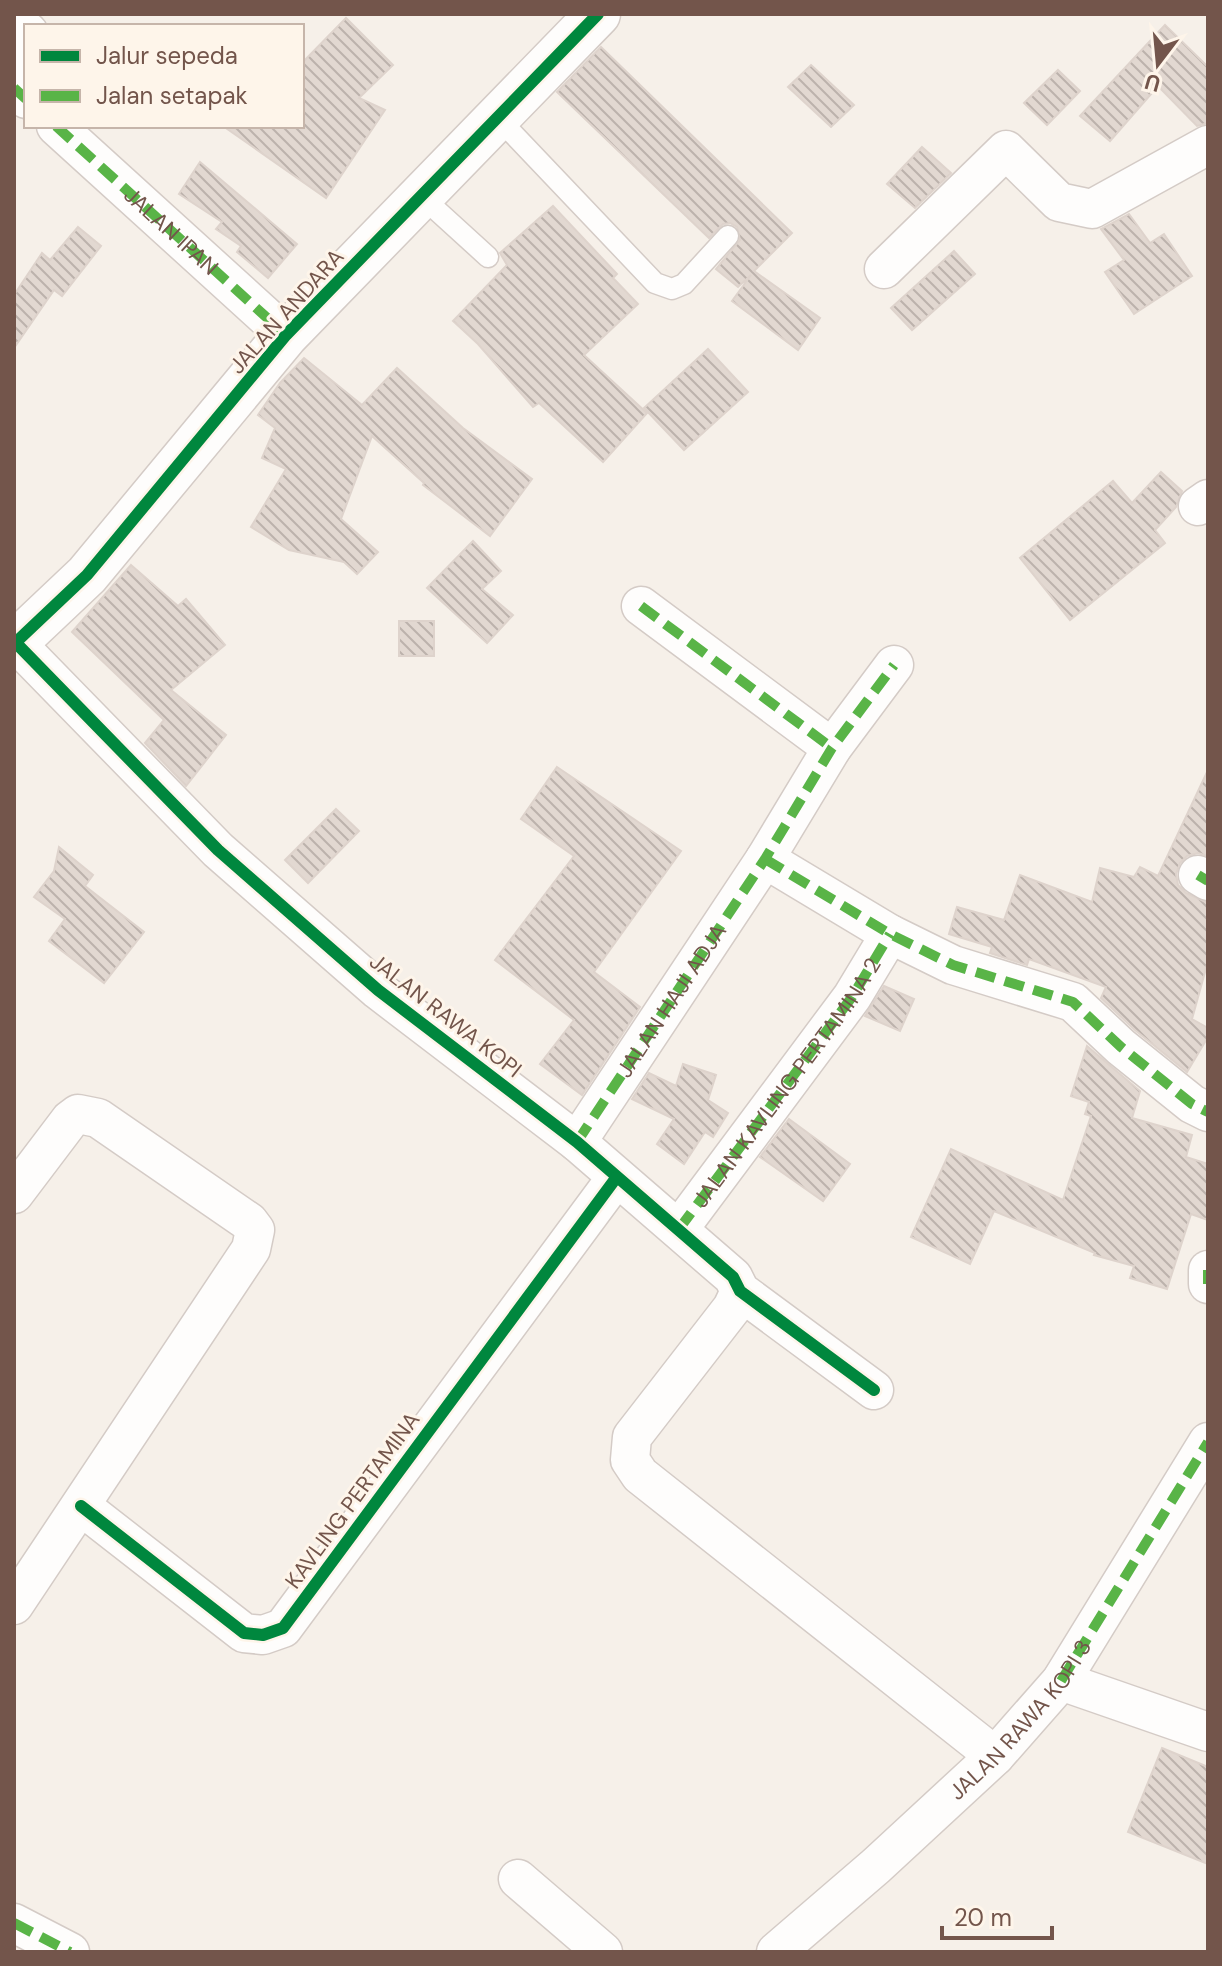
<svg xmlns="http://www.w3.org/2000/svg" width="1222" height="1966" font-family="'DM Sans',sans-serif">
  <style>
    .building { fill: url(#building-back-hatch); stroke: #ded3cc; stroke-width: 2 }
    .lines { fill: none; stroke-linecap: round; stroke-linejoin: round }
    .service-casing { stroke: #d4cbc6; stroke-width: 23 }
    .minor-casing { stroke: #d4cbc6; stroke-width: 41 }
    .tertiary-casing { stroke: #d4cbc6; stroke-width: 47 }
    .service { stroke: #fefdfc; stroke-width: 20 }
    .minor { stroke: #fefdfc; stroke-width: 38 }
    .tertiary { stroke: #fefdfc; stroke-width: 44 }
    .quiet { stroke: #59b447; stroke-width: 10; stroke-dasharray: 20 10; stroke-linecap: butt }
    .cycleway-casing { stroke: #fef5ea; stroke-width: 17 }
    .cycleway { stroke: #00873e; stroke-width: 12 }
    .labels { text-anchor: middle; stroke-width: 6; stroke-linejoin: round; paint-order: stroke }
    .street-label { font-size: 22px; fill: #73554b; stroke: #fef5ea }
  </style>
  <defs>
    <pattern id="building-back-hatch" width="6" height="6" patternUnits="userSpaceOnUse" patternTransform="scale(2)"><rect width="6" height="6" fill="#e2d8d1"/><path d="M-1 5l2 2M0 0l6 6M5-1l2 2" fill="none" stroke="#bcb2ac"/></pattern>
  </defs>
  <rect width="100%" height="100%" fill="#f6f0e9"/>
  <g class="building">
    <path d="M346 18 393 65 359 98 385 110 326 198 223 126H302V63Z"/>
    <path d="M1165 25 1208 67V123L1197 126 1158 86 1110 141 1080 116Z"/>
    <path d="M601 47 792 233 754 271 820 318 798 350 732 301 751 275 738 287 716 269 740 240 737 227 730 223 723 224 709 238 557 92Z"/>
    <path d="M811 65 854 105 831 127 788 87Z"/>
    <path d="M1058 70 1080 91 1047 125 1024 103Z"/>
    <path d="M922 147 951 173 915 208 887 184Z"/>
    <path d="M200 162 297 244 268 278 237 252 241 246 216 229 222 222 179 194Z"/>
    <path d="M553 206 617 274 613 278 638 304 584 355 647 413 603 462 539 403 533 407 478 344 453 321 507 265 500 253Z"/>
    <path d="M1129 214 1150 243 1164 234 1192 276 1134 314 1105 272 1124 260 1101 229Z"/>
    <path d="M78 227 101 246 62 296 54 290 14 348V295L42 253 50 260Z"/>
    <path d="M954 251 975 274 912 330 891 308Z"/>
    <path d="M708 349 748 392 684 450 644 408Z"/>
    <path d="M304 358 362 405 397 368 463 428 532 479 490 536 423 485 424 483 372 436 341 519 378 552 357 574 344 562 289 550 251 527 286 469 262 458 275 428 258 415 280 383Z"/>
    <path d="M1161 472 1182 491 1176 507 1155 530 1165 543 1070 620 1020 558 1113 481 1132 503Z"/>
    <path d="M473 541 501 571 482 589 513 615 487 643 427 588Z"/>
    <path d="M131 565 178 606 186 599 225 645 171 690 226 735 186 786 145 743 164 720 72 632Z"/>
    <rect x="399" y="621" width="35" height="35"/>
    <path d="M557 767 681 851 594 972 640 1007 582 1095 540 1064 574 1020 495 960 574 856 521 819Z"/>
    <path d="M1208 770V856L1198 853 1187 856 1180 863 1176 874 1178 885 1186 893 1208 903V961L1192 1019 1208 1028V1037L1187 1072 1135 1030 1101 998 1106 987 1029 959 1027 965 990 953 992 947 949 934 957 907 1004 920 1020 875 1092 902 1100 868 1134 877 1140 867 1158 876Z"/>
    <path d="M336 809 359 831 308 883 285 860Z"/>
    <path d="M59 847 93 875 85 886 144 932 104 983 49 941 65 919 34 897 54 871Z"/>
    <path d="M884 986 914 999 900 1031 865 1016Z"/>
    <path d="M1087 1046 1140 1091 1132 1118 1192 1135 1186 1157 1208 1164V1220L1191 1214 1167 1289 1130 1278 1134 1266 1094 1255 1095 1253 994 1211 970 1264 911 1237 951 1149 1063 1200 1091 1116 1085 1114 1089 1102 1071 1096Z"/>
    <path d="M683 1064 716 1075 708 1100 728 1113 713 1137 705 1132 684 1164 657 1144 674 1119 632 1099 649 1073 676 1086Z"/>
    <path d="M789 1119 850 1164 823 1201 760 1157Z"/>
    <path d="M1162 1748 1208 1767V1864L1128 1832Z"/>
  </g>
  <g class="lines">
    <g class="service-casing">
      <g id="service">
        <path d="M498 118 655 283 672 289 684 284 728 236"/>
        <path d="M421 196 488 257"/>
      </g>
    </g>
    <g class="minor-casing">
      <g id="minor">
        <path d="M14 88 26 99"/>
        <path id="s1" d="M56 126 286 335"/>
        <path d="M884 269 1006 150 1059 202 1092 209 1208 145"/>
        <path d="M1198 506 1208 499"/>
        <path d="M641 606 832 748"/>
        <path d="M16 643 218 850 378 990 577 1142 733 1277 740 1291 874 1390"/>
        <path d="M765 859 890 934 953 965 1073 1002 1121 1047 1192 1104 1208 1112"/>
        <path d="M1198 875 1208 881"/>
        <path id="s2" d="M577 1142 765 859 832 748 894 665"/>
        <path d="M14 1194 70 1120 78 1114 98 1118 249 1222 255 1230 251 1249 14 1605"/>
        <path d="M679 1229 852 997 890 934"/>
        <path d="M1208 1270V1284"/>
        <path d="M740 1291 732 1308 632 1437 630 1460 640 1475 995 1756"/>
        <path d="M81 1506 244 1633 263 1635 283 1628 616 1178"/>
        <path d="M1061 1681 1208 1732"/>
        <path d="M518 1879 603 1952"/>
        <path d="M14 1923 70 1952"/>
        <path id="s3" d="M776 1952 876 1866 995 1756 1061 1681 1208 1442"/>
      </g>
    </g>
    <g class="tertiary-casing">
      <g id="tertiary">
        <path d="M14 52 26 34"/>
        <path d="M14 644 87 575 286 335 598 14"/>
      </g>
    </g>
    <use href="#service" class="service"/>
    <use href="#minor" class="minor"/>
    <use href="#tertiary" class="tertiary"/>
    <g class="quiet">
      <path d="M14 88 26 99"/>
      <path d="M56 126 286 335"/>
      <path d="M641 606 832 748"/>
      <path d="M765 859 890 934 953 965 1073 1002 1121 1047 1192 1104 1208 1112"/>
      <path d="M1198 875 1208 881"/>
      <path d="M577 1142 765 859 832 748 894 665"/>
      <path id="s4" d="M679 1229 852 997 890 934"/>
      <path d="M1208 1270V1284"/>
      <path d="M1061 1681 1208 1442"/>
      <path d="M14 1923 70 1952"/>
    </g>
    <g class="cycleway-casing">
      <g id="cycleway">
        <path d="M16 643 218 850 378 990 577 1142 733 1277 740 1291 874 1390"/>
        <path d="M14 644 87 575 286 335 598 14"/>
        <path d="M81 1506 244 1633 263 1635 283 1628 616 1178"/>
      </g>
    </g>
    <use href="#cycleway" class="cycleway"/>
  </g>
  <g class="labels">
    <g class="street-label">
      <text dy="8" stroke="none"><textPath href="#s1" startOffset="156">JALAN IPAN</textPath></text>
      <text transform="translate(286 311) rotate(-48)" y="8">JALAN ANDARA</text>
      <text dy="8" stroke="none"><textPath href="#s2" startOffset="170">JALAN HAJI ADJA</textPath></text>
      <text transform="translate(446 1015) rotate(38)" y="8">JALAN RAWA KOPI</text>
      <text dy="8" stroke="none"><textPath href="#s4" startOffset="182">JALAN KAVLING PERTAMINA 2</textPath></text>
      <text transform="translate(352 1500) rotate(-54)" y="8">KAVLING PERTAMINA</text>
      <text dy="8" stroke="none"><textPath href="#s3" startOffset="338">JALAN RAWA KOPI 3</textPath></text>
    </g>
  </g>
  <rect width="1222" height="1966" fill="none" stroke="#73554b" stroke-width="32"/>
  <rect x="24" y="24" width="280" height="104" fill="#fef5ea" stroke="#c6b5aa" stroke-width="2"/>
  <rect x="40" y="50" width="40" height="12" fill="#00873e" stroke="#c6b5aa" stroke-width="2"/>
  <text x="96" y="64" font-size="24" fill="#73554b">Jalur sepeda</text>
  <rect x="40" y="90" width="40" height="12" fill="#59b447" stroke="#c6b5aa" stroke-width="2"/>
  <text x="96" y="104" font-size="24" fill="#73554b">Jalan setapak</text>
  <g transform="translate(1158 64) rotate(196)" stroke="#fef5ea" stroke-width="6" paint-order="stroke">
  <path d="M0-6L14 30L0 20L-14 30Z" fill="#73554b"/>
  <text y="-12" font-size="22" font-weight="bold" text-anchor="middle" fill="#73554b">U</text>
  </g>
  <path d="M942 1926v12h110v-12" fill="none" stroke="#73554b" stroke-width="4"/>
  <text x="954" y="1926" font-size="24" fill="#73554b" stroke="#fef5ea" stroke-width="6" paint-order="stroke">20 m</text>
</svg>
